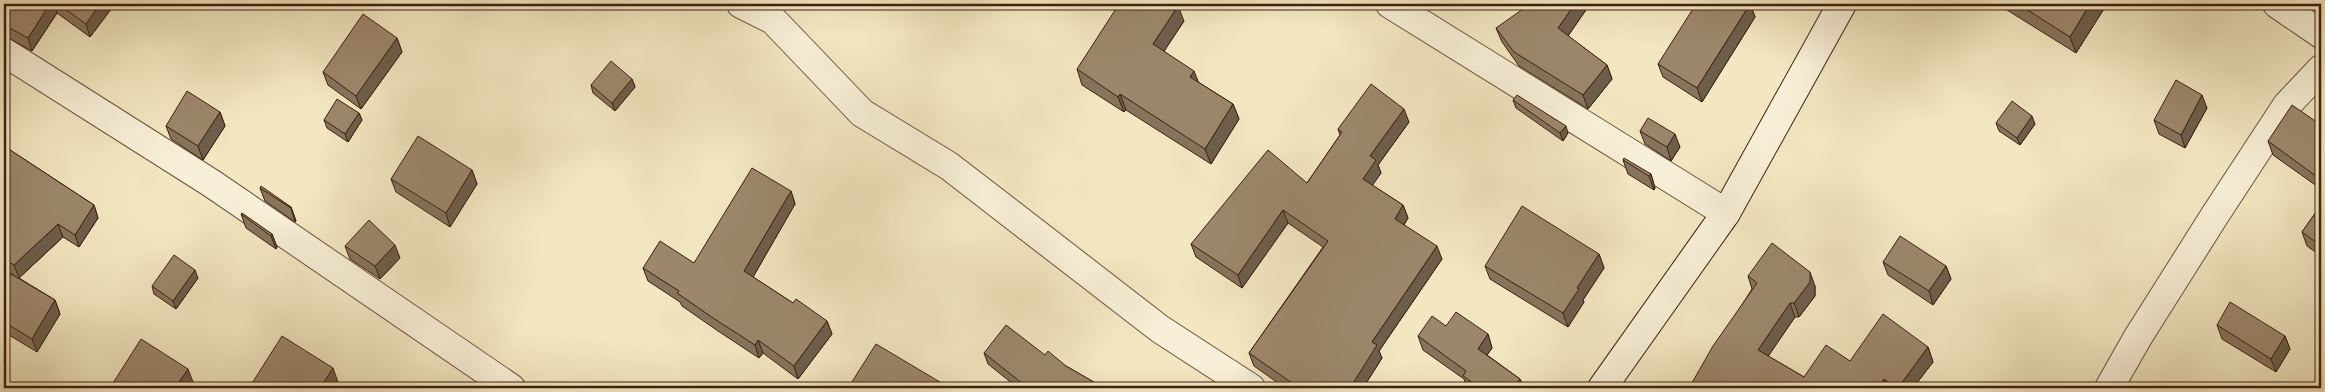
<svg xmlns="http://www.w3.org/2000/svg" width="2325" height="392" font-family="'Old Standard TT',serif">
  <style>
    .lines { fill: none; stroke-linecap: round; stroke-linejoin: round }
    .street-casing { stroke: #6c523c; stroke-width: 30 }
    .secondary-casing { stroke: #3f200f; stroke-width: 30 }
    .street { stroke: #f7efd7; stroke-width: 28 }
    .secondary { stroke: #f7efd7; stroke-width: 28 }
    .wall { fill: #86745d; stroke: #3f200f }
    .shaded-wall { fill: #6d5e4c; stroke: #3f200f }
    .building { fill: #9c876c; stroke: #3f200f }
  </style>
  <rect width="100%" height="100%" fill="#f2e7c1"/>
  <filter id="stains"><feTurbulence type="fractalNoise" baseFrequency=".004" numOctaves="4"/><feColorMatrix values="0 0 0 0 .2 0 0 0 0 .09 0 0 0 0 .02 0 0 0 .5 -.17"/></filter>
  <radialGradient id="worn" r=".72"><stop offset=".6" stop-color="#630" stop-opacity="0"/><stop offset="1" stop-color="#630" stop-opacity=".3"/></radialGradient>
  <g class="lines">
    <g class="street-casing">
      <g id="street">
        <path d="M741 4 773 20 862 113 949 166 1160 329 1251 388"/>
        <path d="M1390 4 1726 213"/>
        <path d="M2277 4 2321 34"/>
        <path d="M4 52 211 183 511 388"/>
        <path d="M2109 388 2138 337 2215 215 2287 105 2321 69"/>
      </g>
    </g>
    <g class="secondary-casing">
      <path id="secondary" d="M1602 388 1726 213 1842 4"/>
    </g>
    <use href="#street" class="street"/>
    <use href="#secondary" class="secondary"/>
  </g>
  <g class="wall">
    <path d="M4 4H115L90 37 57 13 32 51 5 36 4 37Z"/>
    <path d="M179 4H192L188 10Z"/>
    <path d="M1590 4 1568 36 1607 65 1612 79 1588 109 1519 66 1502 42 1496 28Z"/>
    <path d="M1750 4 1755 17 1702 102 1663 77 1658 64Z"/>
    <path d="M2005 4H2107L2076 53 2007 10Z"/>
    <path d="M1184 21 1164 51 1198 82 1233 104 1239 119 1211 164 1126 110 1124 112 1082 85 1077 69Z"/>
    <path d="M397 38 402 52 361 109 328 85 323 72Z"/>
    <path d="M632 79 635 87 615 111 593 93 591 85Z"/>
    <path d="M1513 100 1568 133 1563 141 1516 108Z"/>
    <path d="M2207 108 2185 148 2159 134 2154 120Z"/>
    <path d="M220 112 225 126 203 160 171 139 166 126Z"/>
    <path d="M359 113 362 120 348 142 327 128 324 120Z"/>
    <path d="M1409 122 1378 165 1381 173 1372 185 1403 205 1408 218 1404 225 1442 259 1379 351 1382 358 1363 388H1285L1254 366 1249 353 1323 247 1288 223 1242 288 1196 257 1191 244 1307 183 1340 135 1338 129Z"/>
    <path d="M1996 123 2035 124 2020 145 1999 131Z"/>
    <path d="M2321 125V189L2273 155 2268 141Z"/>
    <path d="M1640 131 1680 147 1671 161 1645 144Z"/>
    <path d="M4 146 94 205 98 218 79 247 63 237 19 278 55 300 60 314 37 352 4 332V286L14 275 4 269Z"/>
    <path d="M1623 160 1651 174 1655 188 1654 190 1628 174Z"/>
    <path d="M472 170 477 184 450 227 396 192 391 179Z"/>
    <path d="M260 188 291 207 296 221 295 222 265 201Z"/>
    <path d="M791 191 795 204 753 277 793 303 827 321 832 334 798 379 763 353 759 358 718 331 682 306 680 302 648 281 643 268 694 263Z"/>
    <path d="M2321 205V256L2307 246 2302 232Z"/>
    <path d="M241 214 272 234 277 247 276 249 246 228Z"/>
    <path d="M345 246 400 258 380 279 350 259Z"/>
    <path d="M1599 254 1604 268 1583 300 1584 302 1568 327 1490 279 1485 266Z"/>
    <path d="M1883 262 1946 266 1951 279 1933 305 1888 275Z"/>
    <path d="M1748 276 1815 286V296L1799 317H1795L1768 356 1804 377 1850 361 1928 347 1933 362 1913 388H1689L1752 289Z"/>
    <path d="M198 278 176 309 154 294 152 286Z"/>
    <path d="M2217 325 2285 336 2290 349 2276 372 2222 339Z"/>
    <path d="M1446 326 1488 334 1492 348 1487 355 1520 379 1524 388H1467L1464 379 1423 350 1418 336Z"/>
    <path d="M984 353 1045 355 1066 366 1104 388H1018L988 364Z"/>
    <path d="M193 382 189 388H115L113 383Z"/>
  </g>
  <g class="shaded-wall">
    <path d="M50 4H54L57 13 32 51 28 38Z"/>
    <path d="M100 4H115L90 37 86 24Z"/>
    <path d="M186 4H192L188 10Z"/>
    <path d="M1575 4H1590L1563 43 1558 28Z"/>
    <path d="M1750 4 1755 17 1702 102 1697 88Z"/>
    <path d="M2090 4H2107L2076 53 2070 37Z"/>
    <path d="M1178 6 1184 21 1159 59 1153 44Z"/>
    <path d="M397 38 402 52 361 109 356 96Z"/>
    <path d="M1607 65 1612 79 1588 109 1583 95Z"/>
    <path d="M1194 71 1200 86 1190 77Z"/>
    <path d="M632 79 635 87 615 111 612 103Z"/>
    <path d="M1120 94 1126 110 1124 112 1118 97Z"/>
    <path d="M2202 95 2207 108 2185 148 2181 135Z"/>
    <path d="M1233 104 1239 119 1211 164 1205 149Z"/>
    <path d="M1404 109 1409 122 1378 165 1381 173 1368 192 1363 179 1370 156Z"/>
    <path d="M220 112 225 126 203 160 198 146Z"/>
    <path d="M359 113 362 120 348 142 345 134Z"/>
    <path d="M2032 116 2035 124 2020 145 2017 138Z"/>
    <path d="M1566 126 1568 133 1563 141 1560 133Z"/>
    <path d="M1675 134 1680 147 1671 161 1667 147Z"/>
    <path d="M472 170 477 184 450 227 446 213Z"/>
    <path d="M1651 174 1655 188 1654 190 1649 176Z"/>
    <path d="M791 191 795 204 749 284 744 271Z"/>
    <path d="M94 205 98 218 79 247 75 235Z"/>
    <path d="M1403 205 1408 218 1399 232 1395 219Z"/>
    <path d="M291 207 296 221 295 222 291 208Z"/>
    <path d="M1283 210 1288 223 1242 288 1238 275Z"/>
    <path d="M58 224 63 237 19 278 14 265Z"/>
    <path d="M272 234 277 247 276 249 271 236Z"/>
    <path d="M395 245 400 258 380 279 375 266Z"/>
    <path d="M1437 246 1442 259 1379 351 1382 358 1363 388H1350L1372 342Z"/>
    <path d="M1599 254 1604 268 1583 300 1584 302 1568 327 1563 313 1577 288Z"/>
    <path d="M1946 266 1951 279 1933 305 1929 291Z"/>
    <path d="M195 270 198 278 176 309 173 301Z"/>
    <path d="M1810 272 1815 286V296L1799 317 1794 303Z"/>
    <path d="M55 300 60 314 37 352 32 339Z"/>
    <path d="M1790 303 1795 317 1763 364 1758 350Z"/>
    <path d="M827 321 832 334 798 379 794 366Z"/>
    <path d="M1488 334 1492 348 1482 362 1478 349Z"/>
    <path d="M2285 336 2290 349 2276 372 2271 359Z"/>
    <path d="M758 340 763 353 759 358 755 345Z"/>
    <path d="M1928 347 1933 362 1913 388H1898Z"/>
    <path d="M333 368 339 385 337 388H320Z"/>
    <path d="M188 369 193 382 189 388H175Z"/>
    <path d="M1520 379 1524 388H1514Z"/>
    <path d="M1884 379 1887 388H1877Z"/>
  </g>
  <g class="building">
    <path d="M4 4H50L28 38 4 25Z"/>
    <path d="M58 4H100L86 24Z"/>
    <path d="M1119 4H1175L1178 6 1153 44 1194 71 1190 77 1233 104 1205 149 1120 94 1118 97 1077 69Z"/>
    <path d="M1530 4H1575L1558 28 1607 65 1583 95 1514 52 1496 28Z"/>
    <path d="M1696 4H1750L1697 88 1658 64Z"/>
    <path d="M2018 4H2090L2070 37Z"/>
    <path d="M363 14 397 38 356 96 323 72Z"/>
    <path d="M611 61 632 79 612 103 591 85Z"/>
    <path d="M2176 80 2202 95 2181 135 2154 120Z"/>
    <path d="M1371 84 1404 109 1370 156 1376 160 1363 179 1403 205 1395 219 1437 246 1372 342 1377 345 1350 388H1299L1249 353 1328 241 1283 210 1238 275 1191 244 1268 150 1307 183 1342 132 1338 129Z"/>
    <path d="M187 91 220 112 198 146 166 126Z"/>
    <path d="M1517 95 1566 126 1560 133 1513 100Z"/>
    <path d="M337 99 359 113 345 134 324 120Z"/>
    <path d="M2012 101 2032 116 2017 138 1996 123Z"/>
    <path d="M2292 105 2321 125V177L2320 179 2268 141Z"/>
    <path d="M1648 118 1675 134 1667 147 1640 131Z"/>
    <path d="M418 136 472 170 446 213 391 179Z"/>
    <path d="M4 146 94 205 75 235 58 224 14 265 4 259Z"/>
    <path d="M1624 158 1651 174 1649 176 1623 160Z"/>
    <path d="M752 168 791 191 744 271 793 303 796 299 827 321 794 366 758 340 755 345 713 318 677 293 679 291 643 268 660 241 694 263Z"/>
    <path d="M261 186 291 207V208L260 188Z"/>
    <path d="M2321 205V246L2302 232Z"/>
    <path d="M1522 206 1599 254 1577 288 1579 289 1563 313 1485 266Z"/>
    <path d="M242 213 272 234 271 236 241 214Z"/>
    <path d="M369 220 395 245 375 266 345 246Z"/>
    <path d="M1900 236 1946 266 1929 291 1883 262Z"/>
    <path d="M1772 243 1810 272V282L1794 303H1790L1758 350 1804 377 1826 345 1850 361 1883 314 1928 347 1898 388 1884 379 1877 388H1689L1713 346 1757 283 1748 276Z"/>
    <path d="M174 255 195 270 173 301 152 286Z"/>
    <path d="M11 274 55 300 32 339 4 322V286Z"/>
    <path d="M2230 302 2285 336 2271 359 2217 325Z"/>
    <path d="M1456 312 1488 334 1478 349 1520 379 1514 388H1480L1463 376 1466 371 1418 336 1432 316 1446 326Z"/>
    <path d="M1006 325 1045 355 1048 351 1066 366 1104 388H1028L984 353Z"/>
    <path d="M282 336 333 368 320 388H249Z"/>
    <path d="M141 339 188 369 175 388H120L113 383Z"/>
    <path d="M876 344 950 388H848Z"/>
  </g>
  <rect width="2325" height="392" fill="none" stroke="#f2e7c1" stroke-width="20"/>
  <rect x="5" y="5" width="2315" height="382" fill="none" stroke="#3f200f" stroke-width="2.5"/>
  <rect x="10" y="10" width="2305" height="372" fill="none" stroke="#3f200f"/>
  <rect width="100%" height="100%" filter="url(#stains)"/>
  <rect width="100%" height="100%" fill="url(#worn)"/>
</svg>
